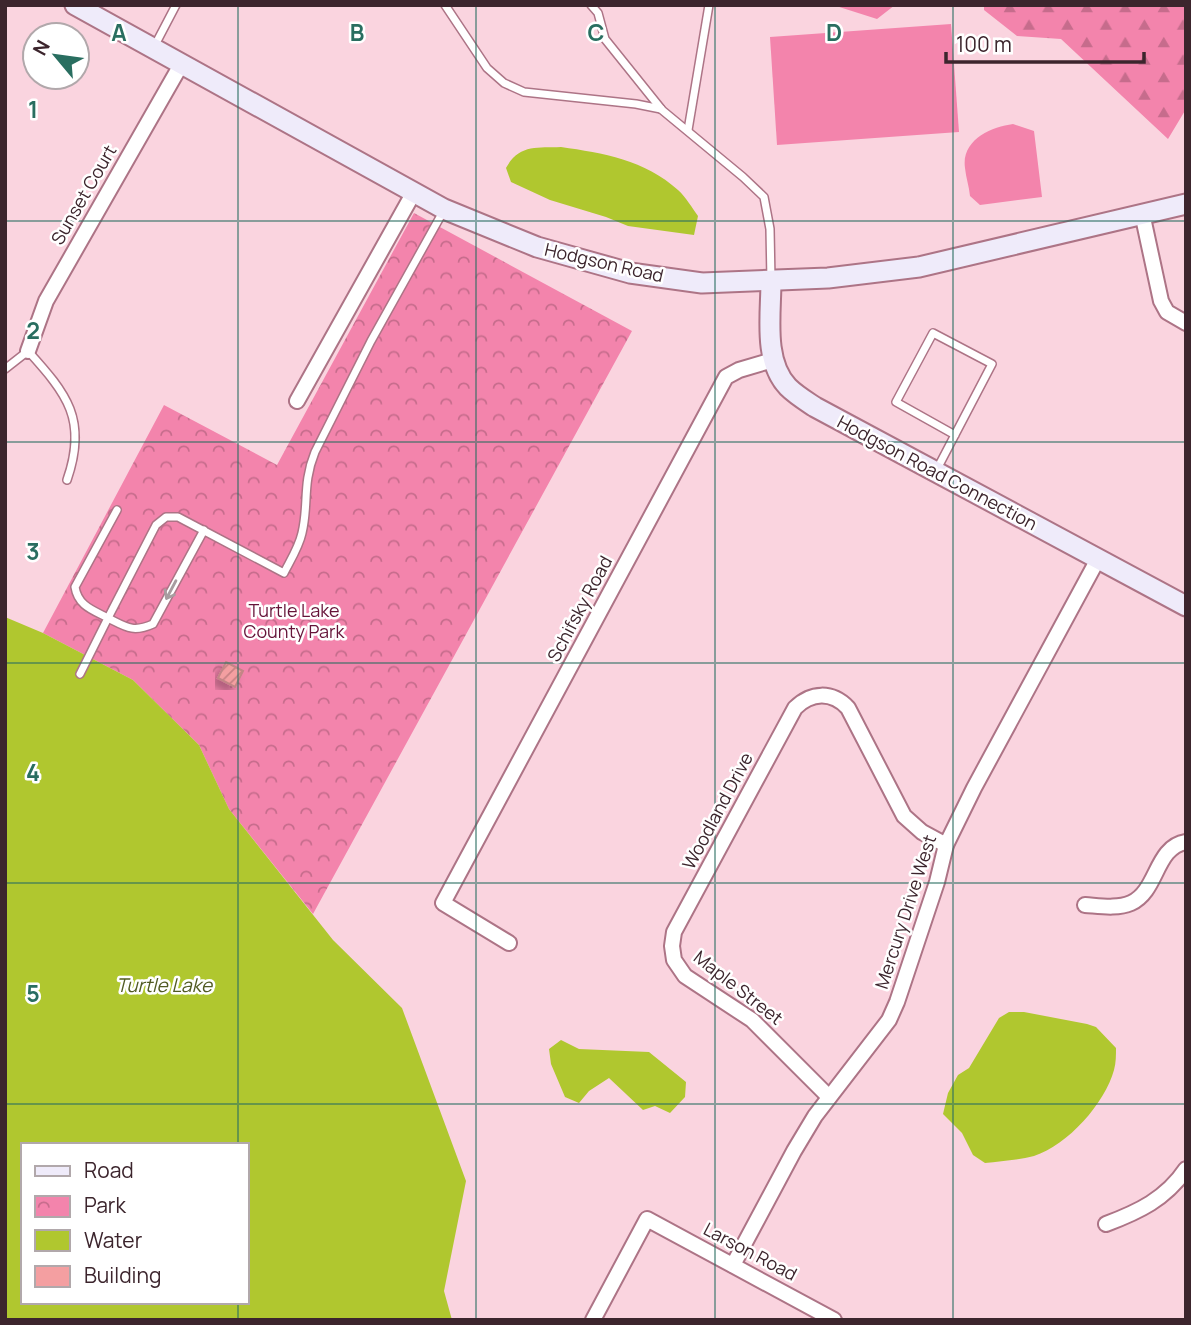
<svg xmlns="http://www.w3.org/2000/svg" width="1191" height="1325" font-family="Manrope,sans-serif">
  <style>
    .forest { fill: url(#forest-firs) }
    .park { fill: url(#park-crowns) }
    .pitch { fill: #f384ac }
    .water { fill: #b0c72f; fill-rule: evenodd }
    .building { fill: url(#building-hatch); stroke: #c28586; stroke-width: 2; filter: url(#shadow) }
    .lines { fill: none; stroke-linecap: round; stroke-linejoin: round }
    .lane-casing { stroke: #ad7486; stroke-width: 10 }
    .street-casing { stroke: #ad7486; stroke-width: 18 }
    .secondary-casing { stroke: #ad7486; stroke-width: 23 }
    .lane { stroke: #fff; stroke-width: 7 }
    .street { stroke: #fff; stroke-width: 14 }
    .secondary { stroke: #efebfa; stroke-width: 19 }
    .oneway { stroke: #a79da0 }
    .grid { fill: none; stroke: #296e60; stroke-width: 2; stroke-opacity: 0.55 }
    .labels { text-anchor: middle; stroke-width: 5; stroke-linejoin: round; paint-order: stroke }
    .street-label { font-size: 18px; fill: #3c252d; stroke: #fff }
    .park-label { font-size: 18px; fill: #661439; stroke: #fff }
    .water-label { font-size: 19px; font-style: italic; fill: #515b23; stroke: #fff }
    .grid-label { font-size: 23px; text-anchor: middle; font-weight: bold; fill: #296e60; stroke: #fff; stroke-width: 5; stroke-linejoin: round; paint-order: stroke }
  </style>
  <defs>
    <pattern id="forest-firs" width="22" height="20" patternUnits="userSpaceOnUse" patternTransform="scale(1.75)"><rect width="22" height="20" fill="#f384ac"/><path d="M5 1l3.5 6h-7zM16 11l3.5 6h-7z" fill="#c66c8c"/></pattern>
    <pattern id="park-crowns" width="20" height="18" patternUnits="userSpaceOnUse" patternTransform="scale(1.75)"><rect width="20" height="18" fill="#f384ac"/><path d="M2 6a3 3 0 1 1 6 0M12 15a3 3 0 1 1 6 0" fill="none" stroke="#c66c8c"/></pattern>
    <pattern id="building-hatch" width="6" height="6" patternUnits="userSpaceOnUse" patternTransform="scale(1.75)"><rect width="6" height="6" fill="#f49fa1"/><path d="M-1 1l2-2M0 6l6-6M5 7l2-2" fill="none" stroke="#c78184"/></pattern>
    <filter id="shadow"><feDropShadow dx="-6" dy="6" stdDeviation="3.5" flood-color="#0004"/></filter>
  </defs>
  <rect width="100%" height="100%" fill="#fad4df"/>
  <path class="forest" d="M984 5H1186V109L1168 139 1061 39 1017 36 984 10Z"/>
  <path class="park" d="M414 213 632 331 313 914 229 809 199 745 133 680 43 633 164 405 277 465Z"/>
  <g class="pitch">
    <path d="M833 5H895L877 19Z"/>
    <path d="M951 24 959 132 777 145 770 37Z"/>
    <path d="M1013 124 1034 131 1042 197 980 205 970 196C969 186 966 178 965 168 961 140 991 127 1013 124Z"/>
  </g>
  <g class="water">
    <path d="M561 147C603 153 645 160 678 190 686 197 692 208 698 216L694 235 628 226 606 217 550 200 511 182 506 168C519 144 537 148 561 147Z"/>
    <path d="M5 617 43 633 133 680 199 745 229 809 333 940 402 1008 466 1181 444 1291 452 1320H5ZM23 1145H247V1302H23Z"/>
    <path d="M1009 1012H1024L1087 1024 1096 1027 1116 1048C1116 1055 1116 1063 1114 1070 1105 1103 1068 1145 1034 1156 1019 1160 1001 1161 985 1163L973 1155 962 1133 943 1114 948 1093 958 1075 969 1068 999 1018Z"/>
    <path d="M561 1040 579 1049 649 1052 686 1082 685 1097 670 1113 655 1106 643 1110 609 1078 589 1091 579 1103 565 1097 551 1064 549 1049Z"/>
  </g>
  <path class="building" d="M226 662 243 671 235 687 218 678Z"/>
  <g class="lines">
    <g class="lane-casing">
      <g id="lane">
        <path d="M445 5 487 68 504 83 524 92 636 104 661 109"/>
        <path d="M591 5 598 13 605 39 662 110 743 177 764 197 770 229 771 280"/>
        <path d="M154 47 176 5"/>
        <path d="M688 130 709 5"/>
        <path d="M5 369 28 351C67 394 88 420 67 480"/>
        <path d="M936 471 992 364 933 333 896 402 955 435"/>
        <path d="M204 530 153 624C133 633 126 627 108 618L156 525 166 517H178L284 573C290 561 299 547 302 533 309 504 302 484 315 452L371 341 444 210"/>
        <path d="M80 674 108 618C93 610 78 606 75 587L117 510"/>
      </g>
    </g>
    <g class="street-casing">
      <g id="street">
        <path d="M1142 213 1161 301 1167 312 1186 323"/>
        <path d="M28 351 46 301 182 63"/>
        <path d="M297 401 414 192"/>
        <path d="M1085 905C1100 906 1117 909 1131 903 1158 891 1155 847 1186 842"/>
        <path d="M509 943 443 903 726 377 739 370 773 360"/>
        <path d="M829 1097 752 1020 685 976 674 960 672 946 674 932 795 708C811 692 832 691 848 708L904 816 922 832 946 845"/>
        <path d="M1106 1224C1138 1212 1166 1199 1186 1169"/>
        <path d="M733 1265 794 1151 815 1116 889 1020 897 1002 937 882 946 845 974 788 1098 559"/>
        <path d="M593 1320 647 1219 834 1320"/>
      </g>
    </g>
    <g class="secondary-casing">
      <g id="secondary">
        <path d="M75 5 444 209 537 247 630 273 702 283 828 278 919 267 1186 204"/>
        <path d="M771 281C771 314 763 361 788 387 796 395 806 401 815 407L1186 606"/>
      </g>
    </g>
    <use href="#lane" class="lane"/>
    <use href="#street" class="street"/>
    <use href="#secondary" class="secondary"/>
  </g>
  <defs><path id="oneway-shaft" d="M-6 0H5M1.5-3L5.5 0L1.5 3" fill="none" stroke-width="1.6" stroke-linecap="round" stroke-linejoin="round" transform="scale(1.75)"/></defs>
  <use class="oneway" href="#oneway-shaft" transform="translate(171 590) rotate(118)"/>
  <path class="grid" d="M238 5V1145M476 5V1320M715 5V1320M953 5V1320M5 221H1186M5 442H1186M5 663H1186M5 883H1186M5 1104H1186M238 1302V1320"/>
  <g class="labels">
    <g class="street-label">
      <text transform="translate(84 195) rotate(-60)" y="6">Sunset Court</text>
      <text transform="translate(604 263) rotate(13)" y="6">Hodgson Road</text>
      <text transform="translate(937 473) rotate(28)" y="6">Hodgson Road Connection</text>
      <text transform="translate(580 609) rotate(-62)" y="6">Schifsky Road</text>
      <text transform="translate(718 811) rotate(-62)" y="6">Woodland Drive</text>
      <text transform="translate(906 912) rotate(-72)" y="6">Mercury Drive West</text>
      <text transform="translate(738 988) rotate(38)" y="6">Maple Street</text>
      <text transform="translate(750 1252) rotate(28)" y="6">Larson Road</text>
    </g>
    <g class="park-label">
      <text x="294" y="617">Turtle Lake<tspan x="294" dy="21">County Park</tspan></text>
    </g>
    <g class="water-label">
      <text x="164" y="992">Turtle Lake</text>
    </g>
  </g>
  <g class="grid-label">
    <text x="119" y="41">A</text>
    <text x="357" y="41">B</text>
    <text x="596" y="41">C</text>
    <text x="834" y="41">D</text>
    <text x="33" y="118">1</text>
    <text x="33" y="339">2</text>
    <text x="33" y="560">3</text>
    <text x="33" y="781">4</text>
    <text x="33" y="1002">5</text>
  </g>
  <rect width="1191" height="1325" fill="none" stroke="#3c252d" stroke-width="14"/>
  <rect x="21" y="1143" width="228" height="161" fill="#ffffff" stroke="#b1a8ab" stroke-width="2"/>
  <rect x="35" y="1166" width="35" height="10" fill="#efebfa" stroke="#b1a8ab" stroke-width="2"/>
  <text x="84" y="1178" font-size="21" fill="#3c252d">Road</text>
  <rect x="35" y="1196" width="35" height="21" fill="url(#park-crowns)" stroke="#b1a8ab" stroke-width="2"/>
  <text x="84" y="1213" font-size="21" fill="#3c252d">Park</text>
  <rect x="35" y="1230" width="35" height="21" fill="#b0c72f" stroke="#b1a8ab" stroke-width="2"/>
  <text x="84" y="1248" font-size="21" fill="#3c252d">Water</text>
  <rect x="35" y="1266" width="35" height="21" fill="#f49fa1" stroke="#b1a8ab" stroke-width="2"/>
  <text x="84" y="1283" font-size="21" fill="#3c252d">Building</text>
  <g transform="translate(56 56) rotate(299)"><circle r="33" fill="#ffffff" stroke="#b1a8ab" stroke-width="2"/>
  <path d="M0-5L12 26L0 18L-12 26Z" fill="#296e60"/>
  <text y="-10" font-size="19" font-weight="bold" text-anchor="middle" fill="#3c252d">N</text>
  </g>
  <path d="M946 52v10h198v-10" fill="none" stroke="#3c252d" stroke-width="3.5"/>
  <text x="956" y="52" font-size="21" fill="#3c252d" stroke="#ffffff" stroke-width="5" paint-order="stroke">100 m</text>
</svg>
